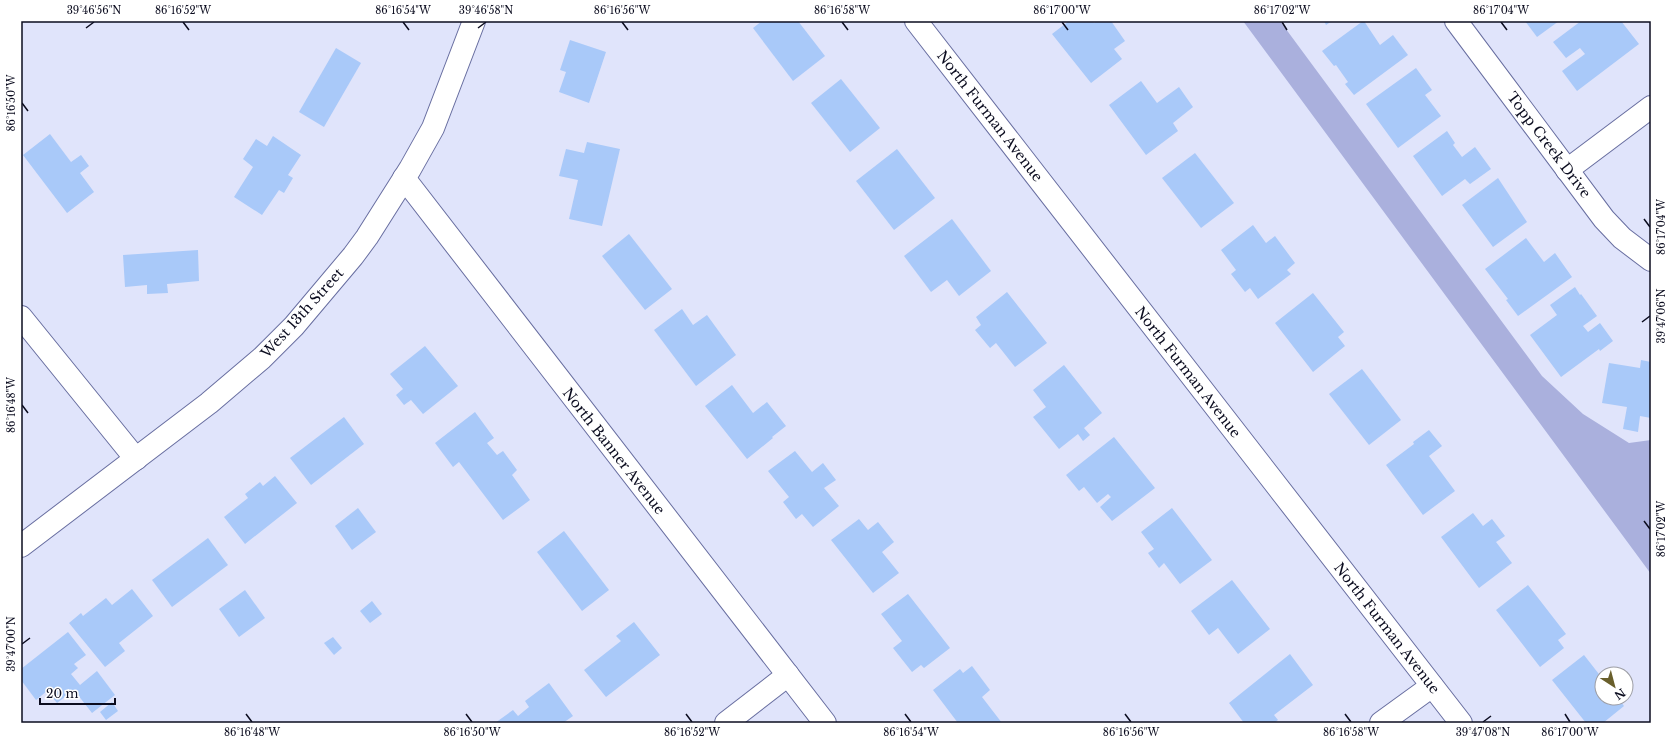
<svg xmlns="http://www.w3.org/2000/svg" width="1672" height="744" font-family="'Libre Baskerville',serif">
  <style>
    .green { fill: #aab0dd }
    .building { fill: #a9c9f9 }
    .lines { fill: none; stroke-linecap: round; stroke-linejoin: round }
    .minor-casing { stroke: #686ea0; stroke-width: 24 }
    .minor { stroke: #fff; stroke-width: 22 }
    .ticks { fill: none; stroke: #0b0c1f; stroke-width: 1.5 }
    .labels { text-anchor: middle; stroke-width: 3; stroke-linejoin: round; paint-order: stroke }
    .street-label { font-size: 14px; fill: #0b0c1f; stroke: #fff }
    .neatline { fill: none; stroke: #0b0c1f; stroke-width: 1.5 }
    .ticks-label { font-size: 10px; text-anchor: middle; fill: #0b0c1f }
  </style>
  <rect width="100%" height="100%" fill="#e0e4fb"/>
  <path class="green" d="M1243 21H1280L1542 376 1583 414 1629 443 1651 440V574Z"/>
  <g class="building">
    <path d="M762 21H798L825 56 793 81 753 28Z"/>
    <path d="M1069 21H1093L1094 23 1096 21H1111L1125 41 1114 49 1122 59 1091 83 1052 34Z"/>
    <path d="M1324 21H1332L1326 25Z"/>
    <path d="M1363 21H1364L1380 45 1393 35 1408 55 1354 95 1345 84 1348 82 1336 65 1334 66 1322 51Z"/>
    <path d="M1525 21H1559L1537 37Z"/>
    <path d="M1581 21H1621L1639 44 1577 91 1562 71 1585 54 1580 48 1566 58 1553 42Z"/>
    <path d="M570 40 606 52 589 103 559 92 566 72 560 70Z"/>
    <path d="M336 48 361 63 324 127 299 112Z"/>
    <path d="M1416 68 1432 90 1425 95 1441 116 1398 148 1366 104Z"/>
    <path d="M841 79 880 128 850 152 811 103Z"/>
    <path d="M1141 81 1157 103 1179 87 1193 107 1173 123 1178 131 1146 155 1109 105Z"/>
    <path d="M1447 131 1455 143 1453 145 1462 157 1475 147 1491 169 1470 184 1465 179 1442 196 1413 156Z"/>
    <path d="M50 134 71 162 81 155 89 166 80 173 94 192 67 213 23 155Z"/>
    <path d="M273 136 301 155 288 175 293 178 284 193 279 190 262 215 234 197 253 167 243 159 256 139 267 146Z"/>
    <path d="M587 142 620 149 602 226 569 219 578 180 559 176 566 149 584 153Z"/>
    <path d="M897 149 935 198 894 230 856 181Z"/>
    <path d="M1195 153 1234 203 1201 228 1162 178Z"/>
    <path d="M1498 178 1527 222 1493 247 1462 205Z"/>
    <path d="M952 219 991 271 959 296 947 280 931 292 904 256Z"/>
    <path d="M1253 225 1266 243 1275 236 1295 263 1287 270 1291 274 1258 299 1250 288 1245 292 1231 274 1236 270 1221 250Z"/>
    <path d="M629 234 672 289 645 310 602 256Z"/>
    <path d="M1526 238 1544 262 1555 253 1572 277 1518 316 1506 300 1508 299 1485 269Z"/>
    <path d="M198 250 199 281 167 284 168 293 147 294V285L125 287 123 255Z"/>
    <path d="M1575 287 1580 295 1581 294 1597 316 1583 326 1588 332 1600 323 1613 341 1600 351 1599 349 1561 377 1530 335 1557 315 1550 305Z"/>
    <path d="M1007 292 1047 343 1015 367 996 343 990 348 975 330 981 325 976 317Z"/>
    <path d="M1313 293 1344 332 1338 337 1345 346 1313 372 1275 323Z"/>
    <path d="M682 309 693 325 707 315 736 355 696 386 654 330Z"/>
    <path d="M425 346 458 386 423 414 411 400 404 405 396 395 403 389 390 374Z"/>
    <path d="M1641 360 1651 362V418L1640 416 1638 432 1623 429 1627 407 1602 403 1609 363 1640 368Z"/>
    <path d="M1064 365 1102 413 1084 428 1090 435 1083 441 1078 434 1059 449 1033 417 1046 407 1033 390Z"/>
    <path d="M1362 369 1401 420 1369 445 1329 394Z"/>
    <path d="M732 385 753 413 767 402 786 426 772 437 773 438 747 459 705 406Z"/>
    <path d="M475 412 494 438 487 443 497 455 503 451 517 470 512 475 530 500 503 520 459 462 453 467 435 443Z"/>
    <path d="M344 417 364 444 311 485 290 458Z"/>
    <path d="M1429 430 1442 446 1429 456 1455 491 1423 515 1386 465 1414 444 1413 442Z"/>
    <path d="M1114 437 1155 488 1112 521 1100 507 1111 497 1108 494 1097 503 1084 487 1079 491 1066 475Z"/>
    <path d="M795 451 812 472 823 463 836 480 824 488 839 506 813 527 802 514 796 519 783 502 789 497 768 471Z"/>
    <path d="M275 476 297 503 245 544 224 517 248 498 245 494 260 482 263 486Z"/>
    <path d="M358 508 376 532 352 550 335 526Z"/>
    <path d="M1172 508 1212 560 1180 584 1164 563 1159 568 1148 553 1154 549 1141 532Z"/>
    <path d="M1473 513 1483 526 1492 519 1505 536 1496 542 1512 563 1479 588 1441 537Z"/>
    <path d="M859 519 868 530 878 522 894 542 882 552 899 573 873 593 831 540Z"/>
    <path d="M564 531 609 590 582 611 537 552Z"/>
    <path d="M208 538 228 565 172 607 152 580Z"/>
    <path d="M1232 580 1270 629 1238 654 1218 628 1209 635 1191 611Z"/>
    <path d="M1528 585 1566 634 1558 640 1564 648 1540 667 1496 610Z"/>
    <path d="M132 589 153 616 119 643 125 651 105 667 69 623 81 613 83 616 106 598 112 605Z"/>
    <path d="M245 590 265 618 239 637 219 609Z"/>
    <path d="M908 594 950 648 924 668 921 665 912 672 893 648 902 641 881 614Z"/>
    <path d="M372 601 382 614 370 623 360 611Z"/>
    <path d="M634 622 660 655 606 697 584 670 621 641 616 636Z"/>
    <path d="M68 632 86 655 74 664 78 668 71 674 80 685 97 671 115 695 92 713 74 690 57 703 47 691 36 700 21 680V669Z"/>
    <path d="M333 637 342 648 334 655 324 643Z"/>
    <path d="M1290 654 1313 685 1274 715 1278 720 1274 723H1244L1229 703Z"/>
    <path d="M1584 655 1602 678V698H1618L1624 706 1603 723H1586L1552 680Z"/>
    <path d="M972 666 990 690 982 697 1002 723H958L933 690 960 669 963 673Z"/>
    <path d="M549 683 573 716 563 723H495L513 710 518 716 529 707 525 701Z"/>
    <path d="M112 702 118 711 106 720 100 712Z"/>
  </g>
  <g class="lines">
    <g class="minor-casing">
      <g id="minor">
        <path d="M916 21 1461 723"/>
        <path d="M1456 21 1604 219 1622 238 1651 260"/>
        <path d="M1567 170 1651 107"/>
        <path d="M404 178 825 723"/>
        <path d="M21 317 136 459"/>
        <path d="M21 546 209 403 262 358 294 326 353 256 367 237 410 169 433 128 474 21"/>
        <path d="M726 723 788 675"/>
        <path d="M1381 723 1432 686"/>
      </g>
    </g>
    <use href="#minor" class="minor"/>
  </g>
  <path class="ticks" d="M183 22 189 30M403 22 409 30M622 22 628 30M842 22 848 30M1062 22 1068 30M1282 22 1287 30M1501 22 1507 30M86 28 94 22M478 28 486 22M22 103 28 111M1644 219 1650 227M1642 322 1650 316M22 405 28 413M1644 521 1650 529M22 644 30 638M246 714 252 722M466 714 472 722M686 714 692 722M905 714 911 722M1125 714 1131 722M1345 714 1351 722M1565 714 1570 722M1483 722 1491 716"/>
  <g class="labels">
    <g class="street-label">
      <text transform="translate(990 116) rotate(52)" y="5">North Furman Avenue</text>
      <text transform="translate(1549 145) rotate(53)" y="5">Topp Creek Drive</text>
      <text transform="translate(302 313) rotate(-48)" y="5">West 13th Street</text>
      <text transform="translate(1188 372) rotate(52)" y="5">North Furman Avenue</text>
      <text transform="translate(614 451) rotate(52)" y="5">North Banner Avenue</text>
      <text transform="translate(1387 628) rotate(52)" y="5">North Furman Avenue</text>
    </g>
  </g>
  <rect width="1672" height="744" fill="none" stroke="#ffffff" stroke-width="44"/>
  <g transform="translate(1614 686) rotate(144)"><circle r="19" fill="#ffffff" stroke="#9d9ea5"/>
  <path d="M0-3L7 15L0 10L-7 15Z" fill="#695f2c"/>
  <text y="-6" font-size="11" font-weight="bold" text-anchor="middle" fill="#0b0c1f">N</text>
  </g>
  <path d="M40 698v6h75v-6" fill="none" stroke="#0b0c1f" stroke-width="2"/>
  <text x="46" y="698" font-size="12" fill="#0b0c1f" stroke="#ffffff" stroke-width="3" paint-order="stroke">20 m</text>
  <rect x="22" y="22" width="1628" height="700" class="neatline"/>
  <g class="ticks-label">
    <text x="94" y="14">39°46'56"N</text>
    <text x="183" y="14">86°16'52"W</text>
    <text x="403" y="14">86°16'54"W</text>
    <text x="486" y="14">39°46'58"N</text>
    <text x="622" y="14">86°16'56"W</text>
    <text x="842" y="14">86°16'58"W</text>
    <text x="1062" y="14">86°17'00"W</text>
    <text x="1282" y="14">86°17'02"W</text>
    <text x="1501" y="14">86°17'04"W</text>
    <text transform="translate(11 103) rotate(-90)" y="4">86°16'50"W</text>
    <text transform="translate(1661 227) rotate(-90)" y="4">86°17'04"W</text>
    <text transform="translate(1661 316) rotate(-90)" y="4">39°47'06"N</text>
    <text transform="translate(11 405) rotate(-90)" y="4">86°16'48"W</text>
    <text transform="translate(1661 529) rotate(-90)" y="4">86°17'02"W</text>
    <text transform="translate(11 644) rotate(-90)" y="4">39°47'00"N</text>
    <text x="252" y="736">86°16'48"W</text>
    <text x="472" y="736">86°16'50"W</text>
    <text x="692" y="736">86°16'52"W</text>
    <text x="911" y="736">86°16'54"W</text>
    <text x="1131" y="736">86°16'56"W</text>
    <text x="1351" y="736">86°16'58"W</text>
    <text x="1483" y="736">39°47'08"N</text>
    <text x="1570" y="736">86°17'00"W</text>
  </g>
</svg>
